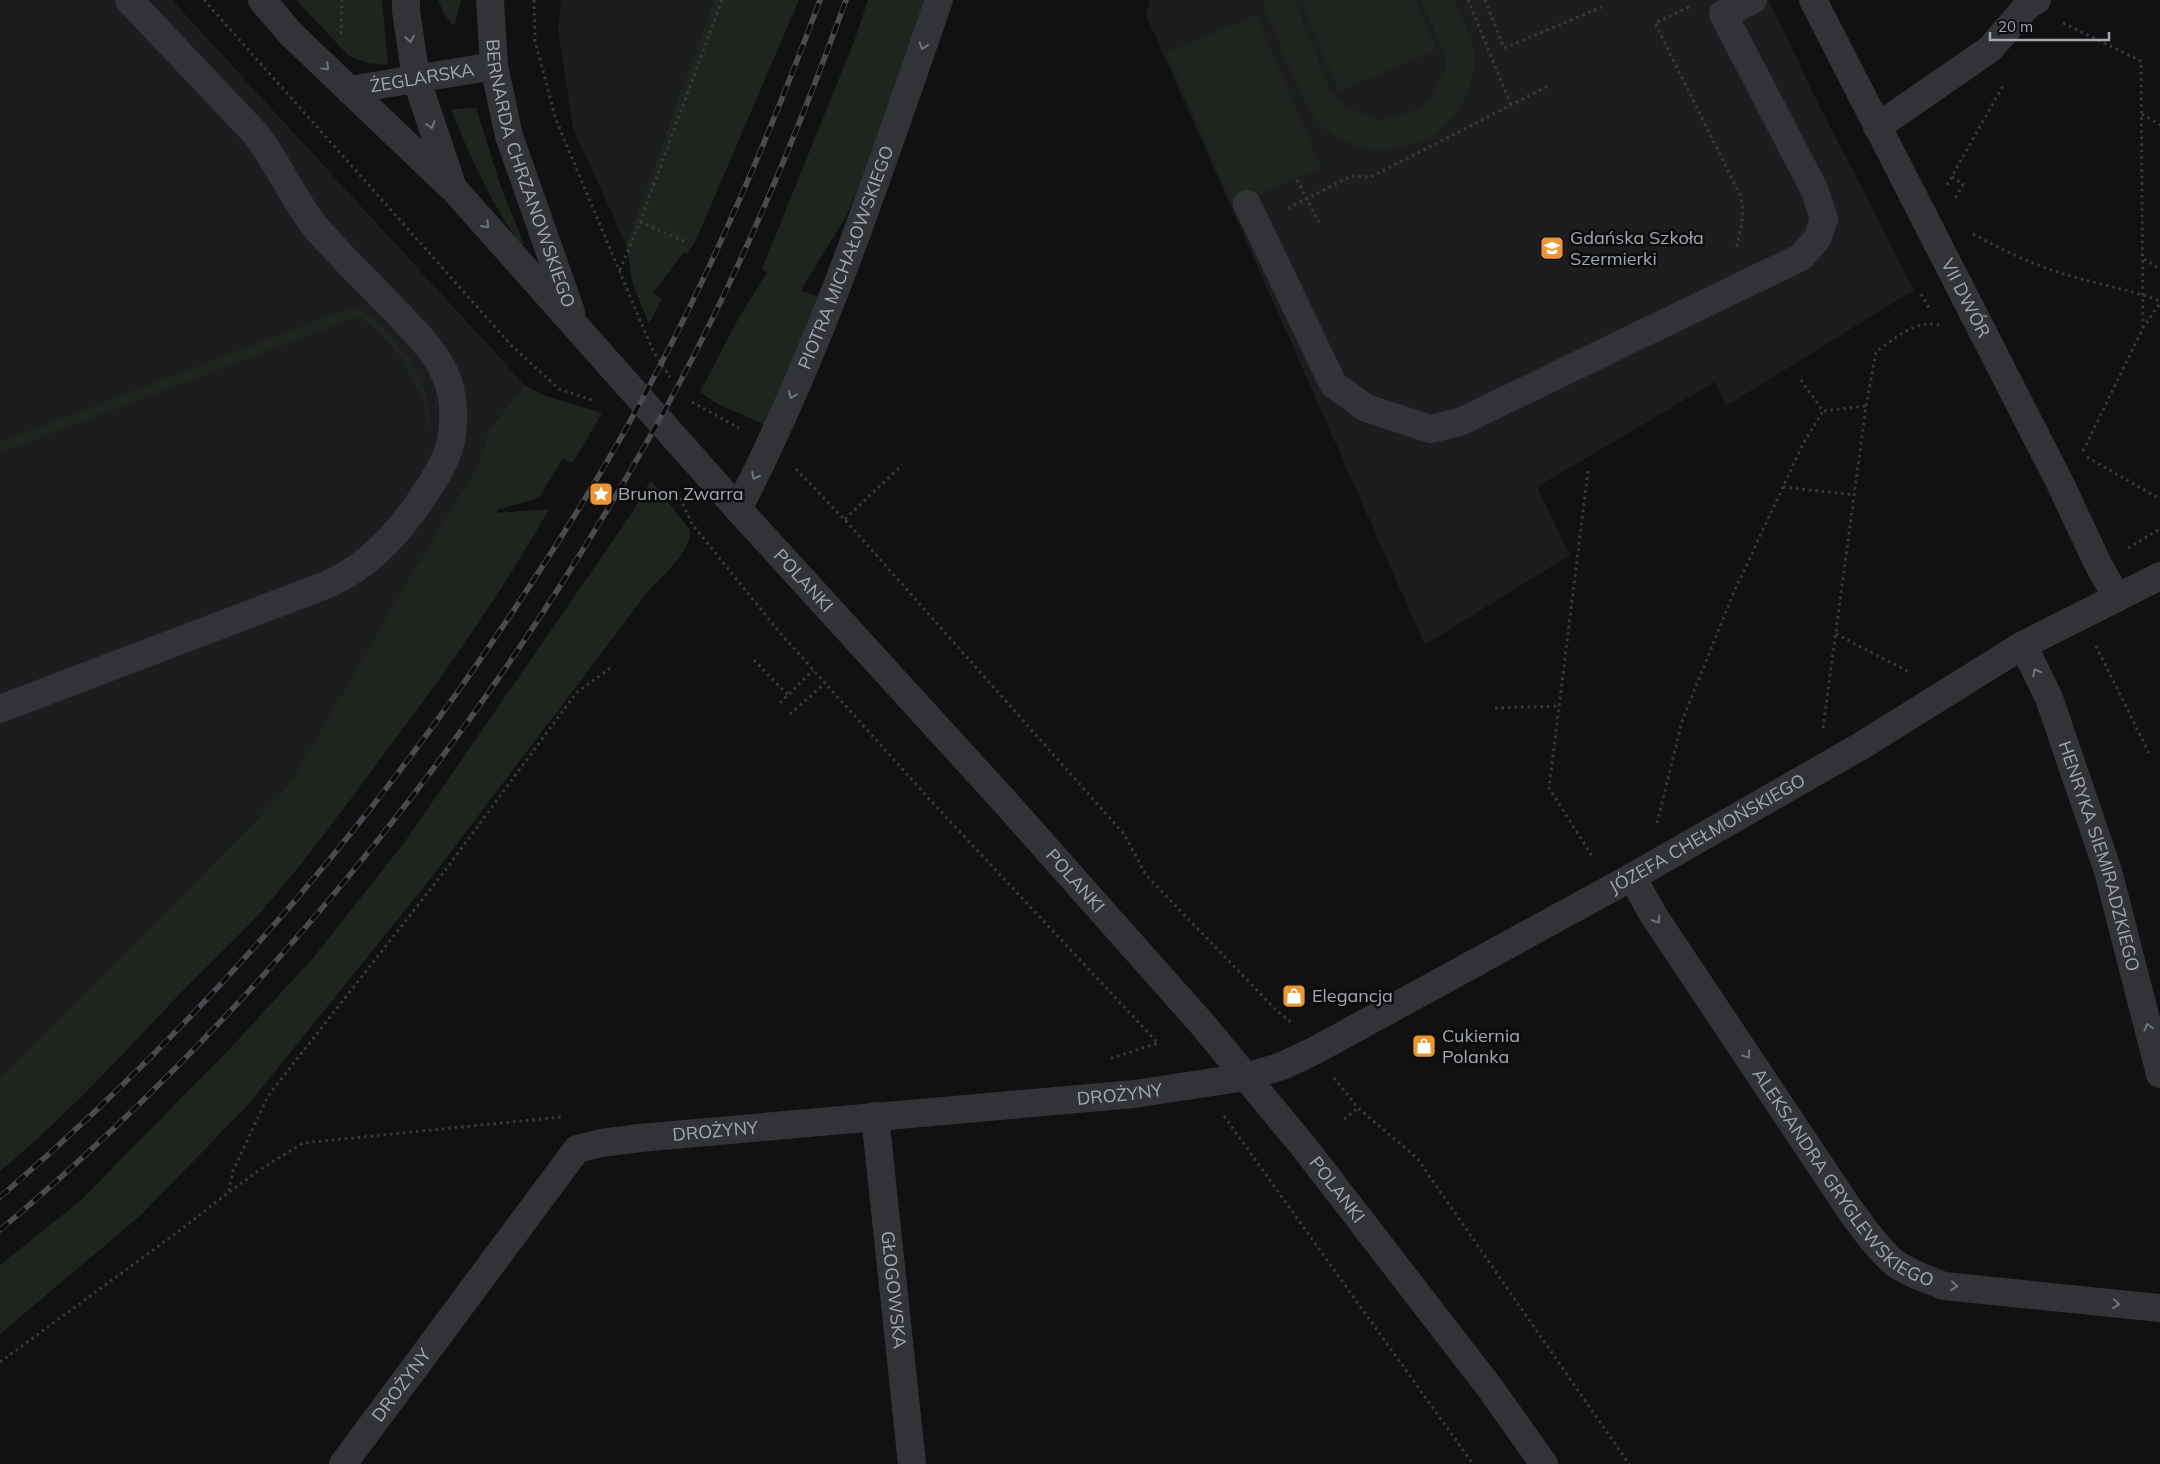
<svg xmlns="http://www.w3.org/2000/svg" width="2160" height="1464" font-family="Mulish,sans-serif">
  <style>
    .built { fill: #1d1d1f }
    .green { fill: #1d251e }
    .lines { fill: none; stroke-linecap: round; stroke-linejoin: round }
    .path { stroke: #383a3e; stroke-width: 3; stroke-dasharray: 2.5 4; stroke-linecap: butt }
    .minor { stroke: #323337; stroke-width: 28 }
    .rail-casing { stroke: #494b50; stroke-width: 5.5 }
    .rail { stroke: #0c0c0d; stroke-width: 4; stroke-dasharray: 11; stroke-linecap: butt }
    .oneway { stroke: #70747b }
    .labels { text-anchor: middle; stroke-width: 5; stroke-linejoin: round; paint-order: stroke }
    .street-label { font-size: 18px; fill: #a3a9b2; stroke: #0c0c0d }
    .poi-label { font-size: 18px; fill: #a3a9b2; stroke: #0c0c0d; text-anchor: start }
  </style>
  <rect width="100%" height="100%" fill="#111112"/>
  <g class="built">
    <path d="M0 0H172L525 385 488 431 482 454 471 477 412 573 294 777 277 798 234 843 0 1078Z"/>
    <path d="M561 0H714L626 244 573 128 558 29Z"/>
    <path d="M1150 0H1769L1814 95 1914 290 1726 406 1715 382 1537 487 1570 555 1425 645 1146 15Z"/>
  </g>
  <g class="green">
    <path d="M296 0H382L388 65 367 63 349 56Z"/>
    <path d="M438 0H461L454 26 444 14Z"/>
    <path d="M714 0H799L695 242 687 254 683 253 653 293 662 299 649 324 633 285 626 244Z"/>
    <path d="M868 0H927L882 137 844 220 801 290 821 298 766 425 718 404 700 392 737 321 767 272 762 269 855 39Z"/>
    <path d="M1262 0H1294L1330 90 1346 107 1378 120 1394 117 1419 109 1431 98 1445 71V54L1422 0H1454C1464 22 1476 43 1474 68 1472 87 1458 116 1443 128 1427 141 1401 149 1380 150 1364 151 1340 141 1327 131 1304 115 1275 29 1262 0Z"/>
    <path d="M1301 0H1415L1436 50 1339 91Z"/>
    <path d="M1256 15 1321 168 1233 206 1167 53Z"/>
    <path d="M476 108 502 190 524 244 521 245C491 204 470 157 451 109Z"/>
    <path d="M352 307 359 308 368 315H371C402 349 436 382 429 432L423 402 401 358 386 339 364 320 357 317 0 453V442Z"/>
    <path d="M525 385 543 395 602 413 573 463 563 458 539 498 497 510 499 513 549 509C501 594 445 673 387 750 348 803 310 855 267 905 237 939 204 968 173 1001 118 1059 63 1120 0 1171V1078L234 843 277 798 294 777 412 573 471 477 482 454 488 431Z"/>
    <path d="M651 480 690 530C691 553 663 574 649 590L435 873 248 1105 140 1216 0 1334V1265L81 1200 237 1041 313 958 404 843 632 513Z"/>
  </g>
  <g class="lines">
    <g class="path">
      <path d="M204 0 512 346 559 389 595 401"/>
      <path d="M534 0 535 41 556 120 653 351 670 377"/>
      <path d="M1468 0 1511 105"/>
      <path d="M1485 0 1504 48 1602 7"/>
      <path d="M1689 7 1655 23 1740 195C1746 214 1740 231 1736 250"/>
      <path d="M2063 23 2141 61 2143 328"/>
      <path d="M341 34 342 0"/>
      <path d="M2142 114 2160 125"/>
      <path d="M1952 177 1963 184 1955 199"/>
      <path d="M1297 180 1319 222"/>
      <path d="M1947 185 2004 84"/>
      <path d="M1288 208 1352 176 1371 177 1548 86"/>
      <path d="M640 222 688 243"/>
      <path d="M1973 234C1997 247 2021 259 2046 268 2083 282 2123 287 2160 301"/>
      <path d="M2144 259 2160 269"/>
      <path d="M620 270 640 222 722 0"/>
      <path d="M1921 294 1929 308"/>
      <path d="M1801 380 1823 411 1866 406"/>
      <path d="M692 402 739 428"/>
      <path d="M2083 451 2143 328 2160 303"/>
      <path d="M2087 457 2160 499"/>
      <path d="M796 469 845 520 1124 834 1146 875 1277 1011 1292 1023"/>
      <path d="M1588 471 1549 788 1594 859"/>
      <path d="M1783 487 1854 495"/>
      <path d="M680 498 692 524 781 634 931 801 1158 1043 1109 1059"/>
      <path d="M845 519 902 465"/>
      <path d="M2128 548 2160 529"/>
      <path d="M1836 634 1911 673"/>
      <path d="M2096 646 2150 755"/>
      <path d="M754 660 788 695"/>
      <path d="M780 703 813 670"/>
      <path d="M1495 708 1559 706"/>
      <path d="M790 714 825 683"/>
      <path d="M1823 728 1866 406 1876 352C1894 339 1916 319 1939 325"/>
      <path d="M1657 823 1683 718 1734 592 1803 444 1823 411"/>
      <path d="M1334 1078 1358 1108 1417 1158 1629 1464"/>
      <path d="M1224 1116 1473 1464"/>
      <path d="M1344 1119 1358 1108"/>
      <path d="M229 1191 233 1171 268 1096 444 872 576 693 613 666"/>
      <path d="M0 1362 179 1231 229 1192 261 1169 303 1143 561 1117"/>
    </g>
    <g class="minor">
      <path d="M262 0 291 34 450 186"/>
      <path id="s1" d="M406 0V11L416 78 453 188 738 509 1007 804 1203 1025 1304 1147 1490 1388 1544 1464"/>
      <path id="s2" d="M490 0 494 66 509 136 571 312"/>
      <path id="s3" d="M1813 0 2060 483 2098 564 2117 598"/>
      <path id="s4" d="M349 90 494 66"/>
      <path d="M1877 127 1990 49 2028 5 2037 0"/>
      <path d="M1247 204 1333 384 1366 408 1430 429 1460 422 1801 257 1817 239 1824 219 1815 191 1723 14 1753 0"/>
      <path id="s5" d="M738 509C822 347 879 172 939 0"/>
      <path id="s6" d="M2023 645 2049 698 2108 871 2160 1074"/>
      <path d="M0 709 326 585C366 568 398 534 422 498 434 480 446 462 451 441 455 419 454 394 445 374 436 353 419 336 404 320 376 290 345 261 318 230 293 200 279 163 254 132L129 0"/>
      <path id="s7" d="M1632 877 1654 916 1850 1210C1863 1228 1876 1246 1892 1261 1907 1273 1927 1279 1944 1286L2160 1308"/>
      <path id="s8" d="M875 1116 912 1464"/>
      <path id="s9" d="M343 1464 577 1149 601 1143 640 1138 1134 1094 1246 1077 1282 1066 1314 1051 1632 877 1861 746 2023 645 2160 576"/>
    </g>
    <g class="rail-casing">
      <g id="rail">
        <path d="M0 1197C203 1023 379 816 525 593 574 519 620 443 661 364 722 247 774 124 820 0"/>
        <path d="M0 1230C277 997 509 700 680 382 745 260 799 130 846 0"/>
      </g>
    </g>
    <use href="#rail" class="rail"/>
  </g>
  <defs><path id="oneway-chevron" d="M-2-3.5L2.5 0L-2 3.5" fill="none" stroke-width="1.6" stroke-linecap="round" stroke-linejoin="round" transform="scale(1.25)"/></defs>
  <g class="oneway">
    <use href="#oneway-chevron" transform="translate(410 39) rotate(81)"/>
    <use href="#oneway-chevron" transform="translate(923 46) rotate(109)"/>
    <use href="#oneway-chevron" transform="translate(326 67) rotate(44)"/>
    <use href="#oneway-chevron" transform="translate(431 125) rotate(72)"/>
    <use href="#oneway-chevron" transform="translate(486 225) rotate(48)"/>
    <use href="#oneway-chevron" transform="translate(792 395) rotate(112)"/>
    <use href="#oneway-chevron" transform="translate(755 476) rotate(117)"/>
    <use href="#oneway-chevron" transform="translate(2036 672) rotate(-117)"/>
    <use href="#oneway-chevron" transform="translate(1657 920) rotate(57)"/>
    <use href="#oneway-chevron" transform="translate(2148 1027) rotate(-105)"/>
    <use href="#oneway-chevron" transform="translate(1747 1055) rotate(56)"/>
    <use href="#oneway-chevron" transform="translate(1954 1286) rotate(6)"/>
    <use href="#oneway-chevron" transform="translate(2116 1304) rotate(6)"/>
  </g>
  <defs>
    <g id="school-square" transform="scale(1.25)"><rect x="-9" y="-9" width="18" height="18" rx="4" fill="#e89733" stroke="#0c0c0d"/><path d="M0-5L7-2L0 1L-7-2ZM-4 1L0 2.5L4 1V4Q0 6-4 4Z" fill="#fff"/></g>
    <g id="sight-square" transform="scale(1.25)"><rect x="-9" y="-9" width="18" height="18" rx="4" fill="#e89733" stroke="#0c0c0d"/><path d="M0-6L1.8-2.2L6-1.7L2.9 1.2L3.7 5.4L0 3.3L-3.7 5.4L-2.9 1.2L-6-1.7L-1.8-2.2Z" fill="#fff"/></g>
    <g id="shop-square" transform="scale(1.25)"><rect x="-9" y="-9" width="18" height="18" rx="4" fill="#e89733" stroke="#0c0c0d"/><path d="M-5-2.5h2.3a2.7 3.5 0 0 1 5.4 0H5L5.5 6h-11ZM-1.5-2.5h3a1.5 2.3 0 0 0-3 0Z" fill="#fff"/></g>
  </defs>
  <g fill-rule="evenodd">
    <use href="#school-square" x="1552" y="248"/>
    <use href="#sight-square" x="601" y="494"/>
    <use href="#shop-square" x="1294" y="996"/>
    <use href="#shop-square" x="1424" y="1046"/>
  </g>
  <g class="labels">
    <g class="street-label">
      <text dy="6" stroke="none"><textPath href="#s4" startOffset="74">ŻEGLARSKA</textPath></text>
      <text dy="6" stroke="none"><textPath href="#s2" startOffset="179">BERNARDA CHRZANOWSKIEGO</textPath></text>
      <text dy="6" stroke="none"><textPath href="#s5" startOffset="274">PIOTRA MICHAŁOWSKIEGO</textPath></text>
      <text dy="6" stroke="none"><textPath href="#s3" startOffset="335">VII DWÓR</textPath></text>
      <text dy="6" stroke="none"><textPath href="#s1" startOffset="721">POLANKI</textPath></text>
      <text dy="6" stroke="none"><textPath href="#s9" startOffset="1588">JÓZEFA CHEŁMOŃSKIEGO</textPath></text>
      <text dy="6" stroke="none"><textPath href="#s6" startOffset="225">HENRYKA SIEMIRADZKIEGO</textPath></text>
      <text dy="6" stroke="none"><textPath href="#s1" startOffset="1126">POLANKI</textPath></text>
      <text dy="6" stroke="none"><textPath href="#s9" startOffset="938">DROŻYNY</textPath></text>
      <text dy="6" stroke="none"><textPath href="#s9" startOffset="532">DROŻYNY</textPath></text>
      <text dy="6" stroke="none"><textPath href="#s7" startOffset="370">ALEKSANDRA GRYGLEWSKIEGO</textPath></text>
      <text dy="6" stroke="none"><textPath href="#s1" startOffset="1531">POLANKI</textPath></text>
      <text dy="6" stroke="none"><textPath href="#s8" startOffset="175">GŁOGOWSKA</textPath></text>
      <text dy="6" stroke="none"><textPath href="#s9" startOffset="98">DROŻYNY</textPath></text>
    </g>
    <g class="poi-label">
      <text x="1570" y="244">Gdańska Szkoła<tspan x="1570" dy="21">Szermierki</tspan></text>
      <text x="618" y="500">Brunon Zwarra</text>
      <text x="1312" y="1002">Elegancja</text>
      <text x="1442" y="1042">Cukiernia<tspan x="1442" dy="21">Polanka</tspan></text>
    </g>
  </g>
  <path d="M1990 32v8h119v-8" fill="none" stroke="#a3a9b2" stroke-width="2.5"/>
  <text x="1998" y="32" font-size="15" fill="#a3a9b2" stroke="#0c0c0d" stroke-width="4" paint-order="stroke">20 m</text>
</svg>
